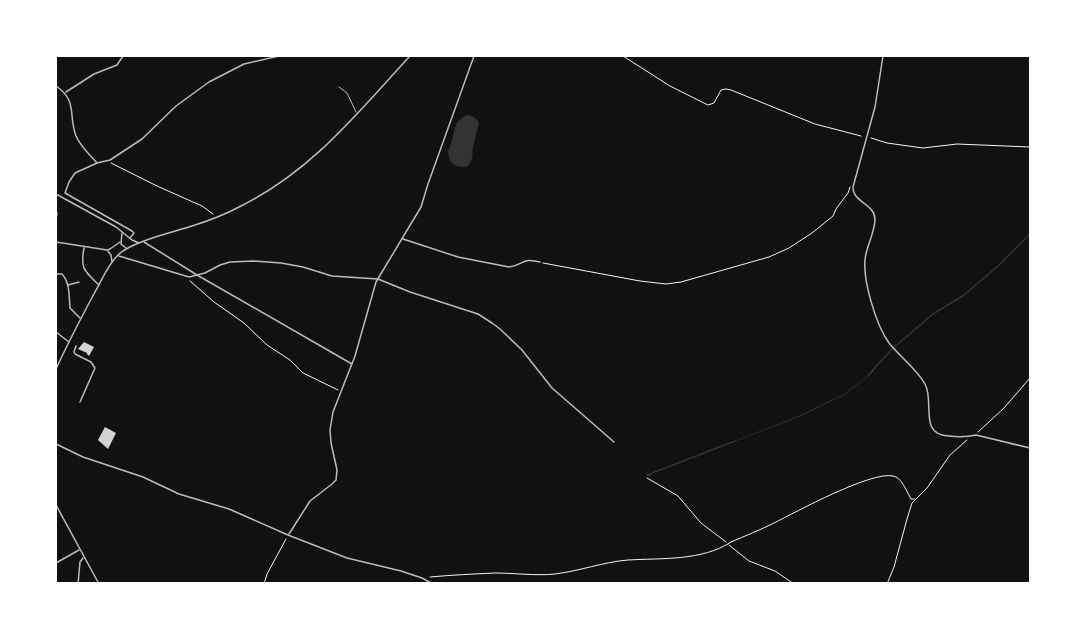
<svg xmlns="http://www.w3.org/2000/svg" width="1086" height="639" font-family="'IBM Plex Sans',sans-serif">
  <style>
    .water { fill: #333 }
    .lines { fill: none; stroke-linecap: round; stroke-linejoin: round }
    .stream { stroke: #333; stroke-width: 1.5 }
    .building { fill: #d3d3d3 }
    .path { stroke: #f5f5f5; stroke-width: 1 }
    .service { stroke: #bcbcbc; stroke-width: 1 }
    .minor { stroke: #bcbcbc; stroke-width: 1.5 }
    .tertiary { stroke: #bcbcbc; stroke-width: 1.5 }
  </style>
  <rect width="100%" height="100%" fill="#111"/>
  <g class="water">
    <path d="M467 115 474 117 479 122 473 147 472 159 468 166C456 169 449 164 448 151 456 137 450 123 467 115Z"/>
    <path d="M894 350 881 361 871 374 844 395 801 416 653 473 649 477 647 475 801 415 844 394 865 378 880 361Z"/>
  </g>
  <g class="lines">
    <g class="stream">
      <path d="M872 371 891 350 933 314 964 295 998 266 1030 234"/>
      <path d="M647 475 735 441"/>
    </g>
  </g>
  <g class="building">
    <path d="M84 342 94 347 89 356 87 354V353L78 349Z"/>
    <path d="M105 427 116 433 108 449 98 440Z"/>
  </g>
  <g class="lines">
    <g class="path">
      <path d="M623 56 670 86 708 105 714 103 721 90 726 89 731 90 815 124 861 136"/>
      <path d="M871 138 887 143 923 148 957 144 1030 147"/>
      <path d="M111 163 157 186 202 206 213 214"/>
      <path d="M543 263 640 281 666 284 681 282 769 257 789 248 812 233 833 216 836 209 848 193 850 187"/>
      <path d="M190 281 214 302 244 323 267 345 290 360 303 373 338 390"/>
      <path d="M978 432 1004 408 1030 378"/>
      <path d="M647 478 678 496 701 523 726 542"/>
      <path d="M729 545 749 561 775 571 794 584"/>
      <path d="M430 577C452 575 473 574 495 573 515 573 535 576 555 574 580 571 603 562 628 560 662 558 702 561 731 542 745 536 760 530 774 523 796 512 871 471 893 476 901 477 906 490 910 497L911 499H915"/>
      <path d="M264 584 267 574 286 539"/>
      <path d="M887 584 894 567 907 519 912 503 927 488 950 455 967 440"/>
    </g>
    <path class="service" d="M339 87 347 93 356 112"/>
    <g class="minor">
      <path d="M56 86C78 101 68 115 76 136 81 147 89 154 97 163"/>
      <path d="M66 92 94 74 117 65 123 56"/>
      <path d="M56 218 57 213"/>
      <path d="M130 238 134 233 132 231 65 193 69 182 75 173 97 163 110 160 142 139 176 106 209 82 244 64 279 56"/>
      <path d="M403 239 458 257 509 267C525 265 521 257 540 262"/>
      <path d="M56 242 107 250 110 249 120 242"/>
      <path d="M144 242 197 275 352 364"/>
      <path d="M84 248C80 270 85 271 99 285"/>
      <path d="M108 251 111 255 112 262"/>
      <path d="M119 256 189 277 205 273 220 265 230 262 254 261 281 263 303 267 332 276 378 279 410 292 478 314 492 323 500 329 522 350 552 388 614 442"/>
      <path d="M56 274H62C70 283 69 296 70 308L80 318"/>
      <path d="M68 285 79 282"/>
      <path d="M56 332 69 342"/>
      <path d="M76 346 74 352 75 354 91 362 95 368 80 402"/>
      <path d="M289 534 310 501 332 484 336 480 337 470 331 443 330 430 333 412 355 356 376 282 421 207 428 184 474 56"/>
      <path d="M56 563 79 550"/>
      <path d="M78 584 80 562 83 558"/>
    </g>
    <g class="tertiary">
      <path d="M883 56 875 107 853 187C853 203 874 203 875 219 875 233 866 246 865 260 863 281 876 325 889 343 900 357 917 369 925 384 935 402 918 435 949 436 958 437 967 437 976 435L1030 448"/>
      <path d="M56 194 116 227 132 240 139 243"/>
      <path d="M122 233 121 244 126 248"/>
      <path d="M56 369C68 343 81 318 95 292 102 280 108 264 119 254 133 241 175 232 195 225 211 220 226 214 241 206 313 170 357 113 410 56"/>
      <path d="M56 444 83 457 143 477 179 494 229 509 288 535 347 558 401 571 422 578 433 584"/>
      <path d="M56 505 99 584"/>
    </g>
  </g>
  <rect width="1086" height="639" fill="none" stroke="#ffffff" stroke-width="114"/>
</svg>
